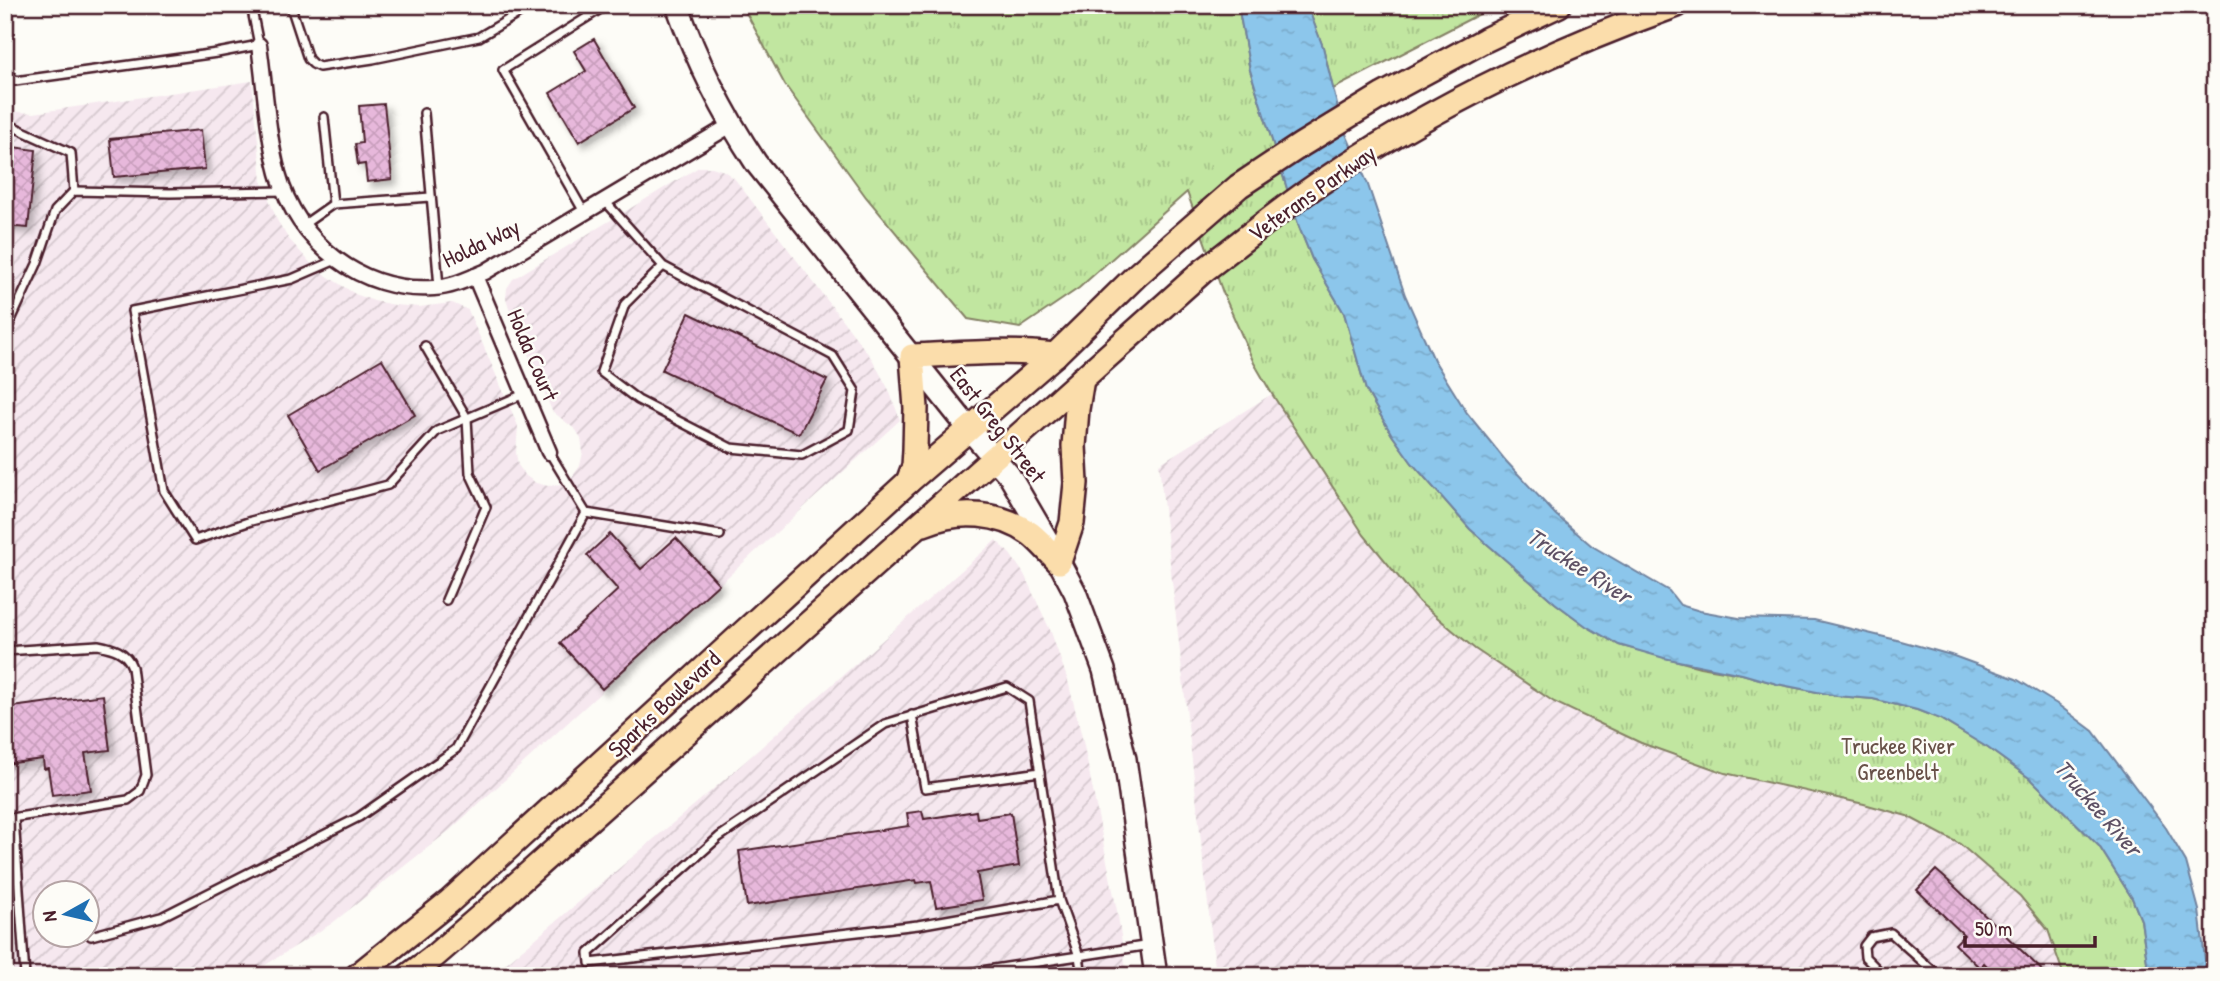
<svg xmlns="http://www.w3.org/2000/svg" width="2220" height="981" font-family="'Patrick Hand',sans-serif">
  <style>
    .industrial { fill: url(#industrial-furrows); fill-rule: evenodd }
    .grass { fill: url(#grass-tufts); stroke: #868266; stroke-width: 2 }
    .water { fill: url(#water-ripples); stroke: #72839e; stroke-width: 2 }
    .building { fill: url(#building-cross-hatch); stroke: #4a1f2b; stroke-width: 2; filter: url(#shadow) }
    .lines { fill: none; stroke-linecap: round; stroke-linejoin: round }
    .service-casing { stroke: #4a1f2b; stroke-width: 12 }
    .minor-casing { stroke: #4a1f2b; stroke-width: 19 }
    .secondary-casing { stroke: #4a1f2b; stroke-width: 26 }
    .primary-casing { stroke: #4a1f2b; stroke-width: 28 }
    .service { stroke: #fdfcf7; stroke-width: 7 }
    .minor { stroke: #fdfcf7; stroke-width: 14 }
    .secondary { stroke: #fdfcf7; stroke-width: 21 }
    .primary { stroke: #fbddab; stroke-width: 23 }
    .labels { text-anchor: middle; stroke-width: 5; stroke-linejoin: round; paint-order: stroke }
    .street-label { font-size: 23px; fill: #4a1f2b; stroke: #fdfcf7 }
    .park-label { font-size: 23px; fill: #685148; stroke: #fdfcf7 }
    .water-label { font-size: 24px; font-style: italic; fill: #5e5165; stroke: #fdfcf7 }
  </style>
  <defs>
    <pattern id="industrial-furrows" width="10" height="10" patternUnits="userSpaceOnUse" patternTransform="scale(1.75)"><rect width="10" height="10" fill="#f6e8ef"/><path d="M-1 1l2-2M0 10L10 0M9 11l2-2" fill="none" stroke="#d4c7cd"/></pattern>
    <pattern id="grass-tufts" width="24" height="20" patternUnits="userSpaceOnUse" patternTransform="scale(1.75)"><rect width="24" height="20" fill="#c1e6a0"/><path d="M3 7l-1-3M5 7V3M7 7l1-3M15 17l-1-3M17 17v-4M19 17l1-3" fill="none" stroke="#a7c58a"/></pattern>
    <pattern id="water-ripples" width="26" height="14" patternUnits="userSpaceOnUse" patternTransform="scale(1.75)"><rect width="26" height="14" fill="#8cc6eb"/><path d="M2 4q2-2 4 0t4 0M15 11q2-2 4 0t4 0" fill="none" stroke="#7aaaca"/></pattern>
    <pattern id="building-cross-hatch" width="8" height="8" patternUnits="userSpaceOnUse" patternTransform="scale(1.75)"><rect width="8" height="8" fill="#e7b8db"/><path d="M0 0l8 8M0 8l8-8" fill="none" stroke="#c89ebc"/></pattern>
    <filter id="shadow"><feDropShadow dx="5" dy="5" stdDeviation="3.5" flood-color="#0004"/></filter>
  </defs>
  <rect width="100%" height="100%" fill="#fdfcf7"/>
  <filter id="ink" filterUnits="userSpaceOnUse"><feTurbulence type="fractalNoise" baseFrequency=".0143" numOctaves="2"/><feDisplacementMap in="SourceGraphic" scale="14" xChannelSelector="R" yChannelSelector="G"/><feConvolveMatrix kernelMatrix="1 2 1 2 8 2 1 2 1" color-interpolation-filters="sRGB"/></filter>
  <g filter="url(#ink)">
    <g class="industrial">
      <path d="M252 81 262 181 277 220 288 238 315 268 355 294 374 301 395 305 419 307 452 303 468 310 518 426 516 453 518 465 526 476 536 483 548 486 561 484 572 477 580 466 583 452 581 439 576 430 552 411 509 308 506 298 507 288 513 279 699 167H712L724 171 734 178 872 359 889 390 900 420 450 830 331 924 251 974 5 976V111L34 113ZM46 894H88V936H46Z"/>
      <path d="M1272 394 1309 452 1554 702 1641 743 1725 773 1864 804 1907 816 1960 844 2020 896 2048 930 2064 976H1216L1159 464Z"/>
      <path d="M996 540 1010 554 1024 574 1051 632 1068 681 1083 741 1118 916 1127 976H491L724 780Z"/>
    </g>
    <g class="grass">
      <path d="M742 5H1238L1250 70 1299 227 1312 259 1344 313 1366 390 1392 435 1412 463 1470 529 1555 603 1586 626 1619 645 1700 667 1742 674 1777 684 1837 696 1873 699 1917 710 1940 719 1988 748 2032 780 2099 846 2132 898 2141 920 2149 976H2064L2048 930 2020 896 1960 844 1907 816 1864 804 1725 773 1641 743 1554 702 1475 649 1419 602 1364 535 1272 394 1254 363 1223 293 1187 192 1079 288 1020 328 968 319 866 197 785 85Z"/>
      <path d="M1307 5H1497L1333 89 1323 47Z"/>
    </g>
    <path class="water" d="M1238 5H1307L1323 47 1342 125 1367 182 1405 295 1434 360 1467 413 1505 460 1556 515 1592 546 1669 591 1680 605 1700 611 1739 618 1814 620 1901 641 1951 655 2016 679 2057 704 2093 731 2166 828 2186 862 2199 910 2207 976H2149L2141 920 2132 898 2099 846 2032 780 1988 748 1940 719 1917 710 1873 699 1837 696 1777 684 1742 674 1664 658 1619 645 1586 626 1555 603 1470 529 1412 463 1392 435 1366 390 1344 313 1312 259 1299 227 1250 70Z"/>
    <g class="building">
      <path d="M594 39 634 108 579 142 550 93 586 71 574 51Z"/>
      <path d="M384 104 392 179 367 182 365 164 358 165 355 144 362 143 359 106Z"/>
      <path d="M201 130 205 169 114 177 110 139Z"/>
      <path d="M5 146 36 150 28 228 5 226Z"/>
      <path d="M689 313 827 380 799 434 662 370Z"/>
      <path d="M382 359 415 415 320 470 288 415Z"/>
      <path d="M610 534 641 569 676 538 719 584 602 689 560 643 618 590 587 555Z"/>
      <path d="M103 695 110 750 85 753 91 790 52 795 48 768 44 769 43 759 5 764V708Z"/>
      <path d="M922 811 924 819 976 811 977 818 1011 813 1019 866 977 873 982 900 936 907 931 881 917 883 916 880 747 906 739 851 909 826 907 813Z"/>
      <path d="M1936 870 1953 885 2048 976H1997L1984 963 1980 968 1955 944 1964 935 1917 890Z"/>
    </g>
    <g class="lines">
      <g class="service-casing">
        <g id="service">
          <path d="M284 5 292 10 308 59 313 64 319 67 373 59 479 37 533 5"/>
          <path d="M5 69 15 81 217 53 259 45 251 5"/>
          <path d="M424 113 439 287"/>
          <path d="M5 126 14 127 71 153 74 191"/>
          <path d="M605 201 663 266 833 356 855 391 849 430 802 455 731 448 638 400 601 372 625 304 663 266"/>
          <path d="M333 204 431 197"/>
          <path d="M584 212 503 70 607 5"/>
          <path d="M303 225 333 204 324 117"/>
          <path d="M336 260 292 279 132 311 164 491 195 540 251 521 388 485 437 431 524 394"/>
          <path d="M5 333 37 264 55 211 74 191 170 193 285 191"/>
          <path d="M425 346 467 418 470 473 486 507 446 600"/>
          <path d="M549 452 586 513 720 535"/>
          <path d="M5 651 98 645C113 648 126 651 132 667L146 775 140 791 128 800 5 819"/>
          <path d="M912 715 925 788 1040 772"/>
          <path d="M14 818 25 976"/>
          <path d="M1059 900 918 925 590 963 589 953 719 837 885 724 1007 687 1029 701 1059 900 1079 956 1082 976"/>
          <path d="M91 936 161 917 359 817 456 749 586 513"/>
          <path d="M948 976 1144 946"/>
          <path d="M1884 976 1865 957 1864 946 1871 937 1891 933 1932 970 1936 976"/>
        </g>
      </g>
      <g class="minor-casing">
        <g id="minor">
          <path d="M259 45C265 87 267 132 278 173 297 243 361 293 434 288 452 287 468 279 485 272L731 125"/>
          <path d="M475 276 549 452"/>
        </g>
      </g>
      <g class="secondary-casing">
        <path id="secondary" d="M677 5C697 62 723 113 756 163L970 430 1009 475 1050 545 1075 592 1104 670 1125 759 1156 976"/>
      </g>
      <g class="primary-casing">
        <g id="primary">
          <path d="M908 482 914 466 915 450 916 408 912 356C960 354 1008 349 1055 355"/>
          <path d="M924 524C959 509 1000 512 1031 534 1041 542 1050 553 1059 562L1072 523 1076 483 1074 446 1077 409 1082 379"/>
          <path d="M357 976 449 902 908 482 1055 355 1137 275 1239 186 1301 145 1383 95 1485 40 1559 5"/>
          <path d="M408 976 431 959 489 909 1203 271C1244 240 1283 207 1326 179 1434 106 1554 49 1677 5"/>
        </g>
      </g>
      <use href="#service" class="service"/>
      <use href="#minor" class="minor"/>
      <use href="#secondary" class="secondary"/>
      <use href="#primary" class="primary"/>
    </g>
  </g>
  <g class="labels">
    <g class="street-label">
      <text transform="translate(1312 193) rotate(-35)" y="8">Veterans Parkway</text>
      <text transform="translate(481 243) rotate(-26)" y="8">Holda Way</text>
      <text transform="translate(533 355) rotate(67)" y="8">Holda Court</text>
      <text transform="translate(998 425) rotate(52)" y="8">East Greg Street</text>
      <text transform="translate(664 704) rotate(-43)" y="8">Sparks Boulevard</text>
    </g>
    <g class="park-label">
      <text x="1898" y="754">Truckee River<tspan x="1898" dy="26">Greenbelt</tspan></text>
    </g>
    <g class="water-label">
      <text transform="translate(1579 566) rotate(33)" y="8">Truckee River</text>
      <text transform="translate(2098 808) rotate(49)" y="8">Truckee River</text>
    </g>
  </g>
  <rect width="2220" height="981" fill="none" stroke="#fdfcf7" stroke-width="28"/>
  <rect x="14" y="14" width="2192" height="953" fill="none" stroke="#4a1f2b" stroke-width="2.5" filter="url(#ink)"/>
  <g transform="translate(66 914) rotate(262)"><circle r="33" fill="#fdfcf7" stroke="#b5a4a5" stroke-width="2"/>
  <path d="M0-5L12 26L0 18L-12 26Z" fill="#1f6fb2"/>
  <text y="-10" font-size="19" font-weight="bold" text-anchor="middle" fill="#4a1f2b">N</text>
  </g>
  <path d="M1965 936v10h130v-10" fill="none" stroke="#4a1f2b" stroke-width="3.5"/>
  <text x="1975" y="936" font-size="21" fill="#4a1f2b" stroke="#fdfcf7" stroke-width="5" paint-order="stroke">50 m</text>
</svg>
